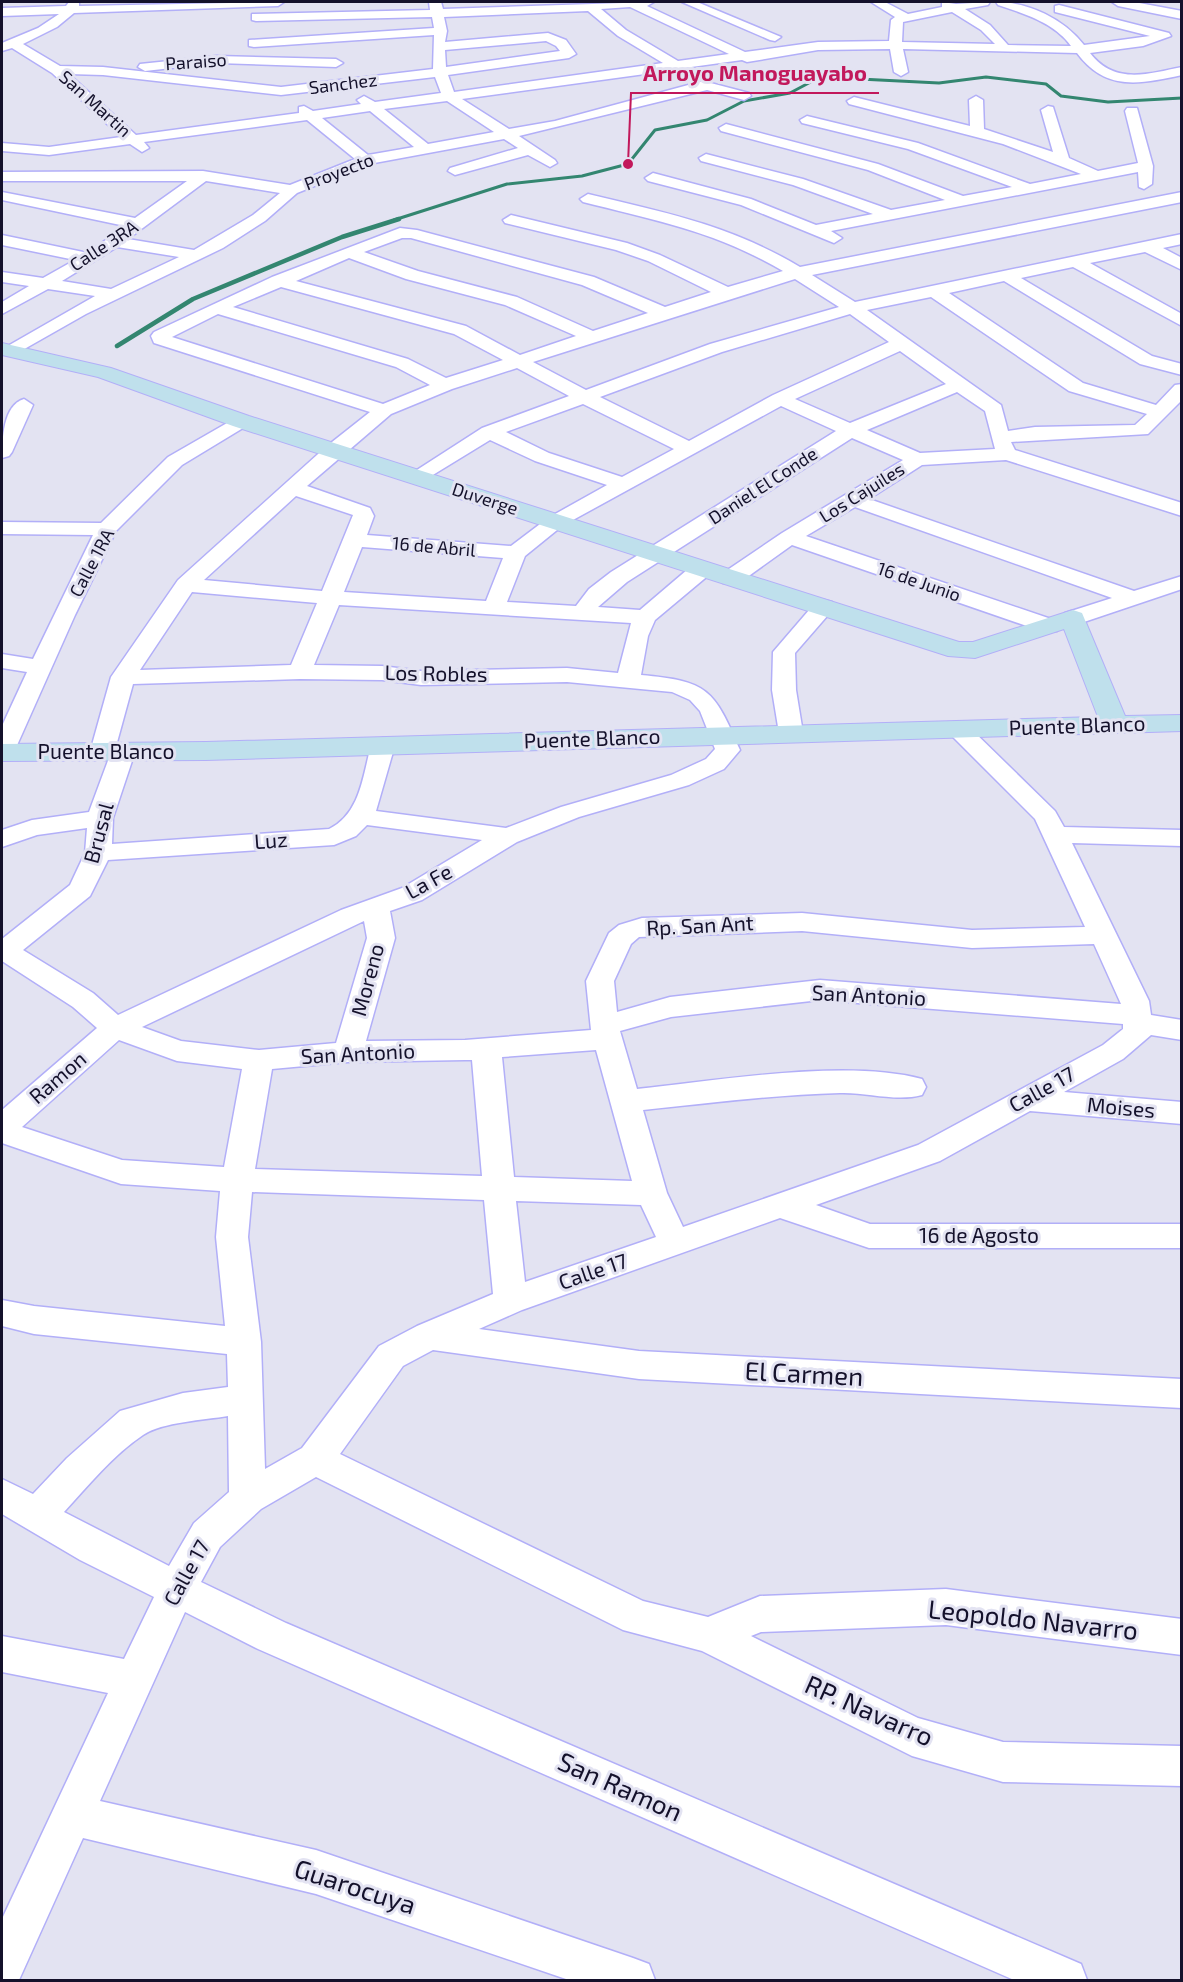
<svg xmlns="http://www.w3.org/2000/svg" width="1183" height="1982" font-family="'Exo 2',sans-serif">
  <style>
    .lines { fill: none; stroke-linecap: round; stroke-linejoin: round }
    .stream-far1 { stroke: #338670; stroke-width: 3 }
    .stream { stroke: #338670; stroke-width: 4.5 }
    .street-casing { stroke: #b2aff8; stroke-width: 3 }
    .secondary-casing { stroke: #b2aff8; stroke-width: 2 }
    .street { fill: #fff; fill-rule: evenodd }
    .secondary { fill: #bfe0ec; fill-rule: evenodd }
    .labels { text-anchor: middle; stroke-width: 6; stroke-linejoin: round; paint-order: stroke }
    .far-street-label { font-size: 18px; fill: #14112b; stroke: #e3e3f2 }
    .street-label { font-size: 21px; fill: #14112b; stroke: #e3e3f2 }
    .near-street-label { font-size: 26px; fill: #14112b; stroke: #e3e3f2 }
    .leader { fill: none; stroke: #c2185b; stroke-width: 2 }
    .callout-dot { fill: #c2185b; stroke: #e3e3f2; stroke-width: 2 }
    .callout-label { font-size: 22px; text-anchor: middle; font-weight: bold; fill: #c2185b; stroke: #e3e3f2; stroke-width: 6; stroke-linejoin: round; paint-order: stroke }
  </style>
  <rect width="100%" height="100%" fill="#e3e3f2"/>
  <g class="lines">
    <path class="stream-far1" d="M394 220 507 184 582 176 628 164 655 130 707 120 744 101 790 93 820 77 939 83 986 77 1046 84 1061 96 1108 102 1182 98"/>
    <path class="stream" d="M117 346 193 299 342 237 399 219"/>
    <g class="street-casing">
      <g id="street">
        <path d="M69 2H79V6L284 2 278 6 74 13 57 27 23 44 60 66 103 67 281 87 433 69 434 35 254 47 249 46V40L434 28 432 17 256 21 252 20V14L430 10 429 2H441L443 9 654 2 647 6 745 52 818 42 889 41 891 20 895 17 871 2H885L908 14 942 7V2L956 4 990 2 988 5 965 9 990 25 1008 45 1071 46C1055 23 1023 13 998 5L996 2C1029 2 1064 19 1084 45L1150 36 1055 12V6L1059 5 1169 33 1171 36 1143 46 1090 53C1115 85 1147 74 1182 67V75C1140 84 1106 92 1077 53L903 49 908 72 901 76 894 72 890 49 818 50 747 62 742 60 684 68 673 74 667 71 462 99 509 129 555 121 703 81 749 93 751 96 744 100 707 90 519 136 555 160 557 163 550 167 528 155 455 175 448 171 450 168 518 148 504 139 369 164 297 193 265 221 223 248 86 314 12 356 3 351 6 347 95 296 48 289 2 314V302L29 286 2 282V272L43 278 75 260 2 245V235L88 253 125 226 2 200V192L135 218 187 181H2V172L203 171 290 185 355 159 307 120 144 142 149 148 142 152 130 144 49 155 2 151V143L49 147 121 137 52 73 12 48 2 51V43L38 28 59 14 2 16V8L66 6ZM630 7 729 54 678 61 626 30 601 9ZM588 11 618 36 663 63 454 92 448 75 569 58 576 54 566 40 548 33 445 42 447 31 444 17ZM952 12 981 30 995 44 902 42 903 22ZM546 41 556 46 560 51 446 67 445 50ZM69 74 103 75 281 95 435 77 441 93 375 102 364 96 357 100 361 104 313 111 304 106 299 107V113L136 135ZM447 101 494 132 428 144 384 109ZM370 111 414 147 368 155 322 118ZM206 181 280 193 253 215 194 250 128 239ZM117 247 179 257 111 289 62 281Z"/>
        <path d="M682 2H697L781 37 775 41 770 40Z"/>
        <path d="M1112 2H1134L1182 11V19L1118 6Z"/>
        <path d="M217 56 336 59 343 63 336 67 217 63 145 71 138 67 140 64Z"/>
        <path d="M976 96 983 100 984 129 1053 152 1041 110 1048 106 1053 107 1069 158 1098 171 1138 163 1125 111 1127 108H1137L1153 166 1152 184 1144 189 1139 187 1138 172 831 231 842 238 834 243 741 205 648 181 645 178 653 173 751 199 816 225 873 214 793 185 701 161 699 158 706 154 803 179 891 210 945 200 868 170 721 131 719 128 726 124 878 164 963 196 1012 187 908 149 802 123 800 120 807 116 918 143 1030 184 1081 174 1003 144 849 104 847 101 854 97 970 126 969 100Z"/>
        <path d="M1182 192V202L812 275 855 302 1182 234V244L1163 248 1182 258V270L1145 252 1090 263 1182 314V326L1073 267 1021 278 1152 356 1182 364V375L1140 364 1004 281 949 293 1083 383 1156 405 1175 385 1182 384V400L1148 434 1011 442 1015 450 1182 503V516L1006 460 922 465 869 499 1134 591 1182 576V589L1081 623H1065L1062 618 1065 613 1112 598 855 507 806 536 1057 621 1060 626 1057 631H1041L792 545 739 583H723L720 578 723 573 782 533 903 460 852 438 627 582 598 607 640 610 694 564H710L713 569 710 574 655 620 648 636 641 675C708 681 714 689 740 750L724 769 689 785 579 817 517 842 422 900 390 911 395 938 366 1041 465 1040 591 1030 586 981 609 933 619 925 642 918 802 913 972 930 1085 927 1035 819 946 730 949 725 958 723 967 725 1055 811 1064 827 1182 830V846L1072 843 1149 1001 1151 1015 1182 1020V1040L1151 1035 1123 1059 1064 1092 1182 1102V1124L1030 1111 940 1161 816 1205 870 1224H1182V1248H869L780 1218 522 1310 479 1329 639 1351 1182 1379V1408L639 1379 433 1350 403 1366 340 1454 643 1601 708 1617 760 1596 946 1589 1182 1619V1655L946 1625 761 1632 751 1636 918 1718 1003 1742 1182 1746V1786L1003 1782 912 1756 702 1651 623 1630 316 1477 261 1509 220 1547 201 1582 286 1623 1081 1964 1087 1980H1014L258 1649 185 1612 100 1801 316 1850 633 1958 649 1964 655 1980H569L316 1894 83 1838 19 1980H2V1919L108 1693 2 1672V1636L124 1659 154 1597 80 1560 2 1514V1479L33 1494 67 1458 120 1411 183 1393 228 1387 227 1354 34 1334 2 1326V1300L34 1306 225 1326 216 1237 220 1191 121 1184 2 1143V1110L97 1028 73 1007 2 961V939L70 885 85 853 87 828 37 835 2 847V830L32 820 89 812 109 758 93 757 90 752 111 677 178 580 327 446 370 412 154 343 151 336 154 332 272 277 400 228 417 230 594 277 665 307 711 292 648 261 616 250 505 223 503 220 511 215 627 243 660 255 728 287 783 271C714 231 658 221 583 202L580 199 588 194C664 212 732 226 800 267ZM402 238H411L582 285 648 313 593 331 517 297 418 271 364 252ZM349 258 406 279 505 305 576 336 520 355 466 326 296 281ZM795 279 839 307 710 344 586 390 533 362ZM281 287 454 334 503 360 446 378 408 359 233 307ZM931 297 1069 391 1147 414 1135 425 1035 427 1008 431 1001 405 867 310ZM218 314 396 367 430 385 383 404 172 337ZM850 314 889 342 773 395 689 441 600 397 722 352ZM900 351 946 384 850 423 795 399ZM517 368 569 396 482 428 406 477 409 481H423L490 440 535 461 607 485 548 518 511 546 367 535 374 516 370 508 307 486 391 414 452 389ZM957 392 985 411 995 449 920 453 867 430ZM583 404 674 449 622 477 549 453 506 432ZM781 406 836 431 611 572 589 589 576 606 507 602 525 556 562 526ZM296 496 353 515 322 591 204 580ZM362 547 503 558 486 601 344 592ZM192 592 317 603 291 665 140 670ZM339 605 631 623 618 673 567 668 421 671 382 666 314 665ZM300 679 382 680 421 685 567 682 672 692 690 700 700 711 715 749 706 759 671 775 561 807 506 828 376 811 395 745 392 740 383 738 374 740 371 745C363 776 360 814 329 829L112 844 113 818 135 752 132 747 116 746 133 684ZM367 825 482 840 402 888 341 910 118 1015 93 993 23 950 90 896 108 860 334 845 356 836ZM364 921 367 938 336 1043 259 1050 181 1041 142 1027ZM802 931 972 948 1094 944 1121 1004 820 980 670 997 617 1012 614 981 631 944 639 937ZM820 1000 1123 1024V1029L1103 1045 918 1145 683 1227 667 1193 643 1110C708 1103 774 1095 840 1093 866 1092 896 1102 922 1095L926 1087 922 1079C847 1058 716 1081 637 1089L620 1031 671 1017ZM119 1040 177 1061 242 1069 224 1167 122 1160 22 1127ZM596 1050 632 1181 514 1177 502 1057ZM465 1060H472L482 1176 255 1169 272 1069 348 1062ZM252 1192 484 1200 493 1294 417 1326 379 1346 302 1448 265 1469 261 1342 248 1237ZM516 1201 641 1205 656 1237 525 1282ZM228 1416 229 1492 194 1523 169 1566 64 1512C88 1486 113 1455 143 1435 162 1422 205 1420 228 1416Z"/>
        <path d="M24 399 33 405 12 452 9 456 2 458C2 440 3 405 24 399Z"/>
        <path d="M241 415 248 417 251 421 248 425 182 465 116 531 75 615 14 752 11 757 2 759V726L27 672 2 668V654L33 659 93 535 2 534V522L101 523 168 457Z"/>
        <path d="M824 600 832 602 835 607 795 653 796 690 803 733 800 738 791 740 782 738 779 733 772 690 773 652 816 602Z"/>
      </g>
    </g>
    <g class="secondary-casing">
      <path id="secondary" d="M2 343 111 368 249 416 959 642H973L1073 610 1082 613 1125 716 1182 715V731L206 760 2 761V744L206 742 1098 717 1064 629 975 658 948 656 233 426 98 377 2 355Z"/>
    </g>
    <use href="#street" class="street"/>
    <use href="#secondary" class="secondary"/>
  </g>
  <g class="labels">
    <g class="far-street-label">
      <text transform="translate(196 62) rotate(-4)" y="6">Paraiso</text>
      <text transform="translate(343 84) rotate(-7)" y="6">Sanchez</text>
      <text transform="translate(95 104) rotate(42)" y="6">San Martin</text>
      <text transform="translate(339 172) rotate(-21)" y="6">Proyecto</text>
      <text transform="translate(104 246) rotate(-33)" y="6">Calle 3RA</text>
      <text transform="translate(763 486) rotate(-33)" y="6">Daniel El Conde</text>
      <text transform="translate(862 493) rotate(-32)" y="6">Los Cajuiles</text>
      <text transform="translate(485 499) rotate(18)" y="6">Duverge</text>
      <text transform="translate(434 547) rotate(5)" y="6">16 de Abril</text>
      <text transform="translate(92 563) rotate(-62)" y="6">Calle 1RA</text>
      <text transform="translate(919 582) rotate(19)" y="6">16 de Junio</text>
    </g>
    <g class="street-label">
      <text transform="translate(436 674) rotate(1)" y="7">Los Robles</text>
      <text transform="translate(1077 726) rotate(-2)" y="7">Puente Blanco</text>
      <text transform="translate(592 739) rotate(-2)" y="7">Puente Blanco</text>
      <text x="106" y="759">Puente Blanco</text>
      <text transform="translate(99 833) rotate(-75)" y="7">Brusal</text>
      <text transform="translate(271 841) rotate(-4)" y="7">Luz</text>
      <text transform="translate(429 882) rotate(-29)" y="7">La Fe</text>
      <text transform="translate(700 926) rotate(-3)" y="7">Rp. San Ant</text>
      <text transform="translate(368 980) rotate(-75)" y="7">Moreno</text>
      <text transform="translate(869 996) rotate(3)" y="7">San Antonio</text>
      <text transform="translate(358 1054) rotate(-3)" y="7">San Antonio</text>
      <text transform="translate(58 1078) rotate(-41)" y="7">Ramon</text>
      <text transform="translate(1042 1090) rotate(-29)" y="7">Calle 17</text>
      <text transform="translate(1121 1108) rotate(5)" y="7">Moises</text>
      <text x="979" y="1243">16 de Agosto</text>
      <text transform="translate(593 1272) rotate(-19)" y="7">Calle 17</text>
      <text transform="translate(187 1573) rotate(-61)" y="7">Calle 17</text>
    </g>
    <g class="near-street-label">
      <text transform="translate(804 1374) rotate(3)" y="9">El Carmen</text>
      <text transform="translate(1033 1620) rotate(6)" y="9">Leopoldo Navarro</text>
      <text transform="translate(869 1711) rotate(24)" y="9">RP. Navarro</text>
      <text transform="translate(620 1787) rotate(24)" y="9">San Ramon</text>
      <text transform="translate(355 1887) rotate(18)" y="9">Guarocuya</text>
    </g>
  </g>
  <path class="leader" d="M628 164L631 93H879"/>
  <circle class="callout-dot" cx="628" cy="164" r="6"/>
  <g class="callout-label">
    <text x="755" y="81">Arroyo Manoguayabo</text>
  </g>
  <rect width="1183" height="1982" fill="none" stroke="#14112b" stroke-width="6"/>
</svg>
